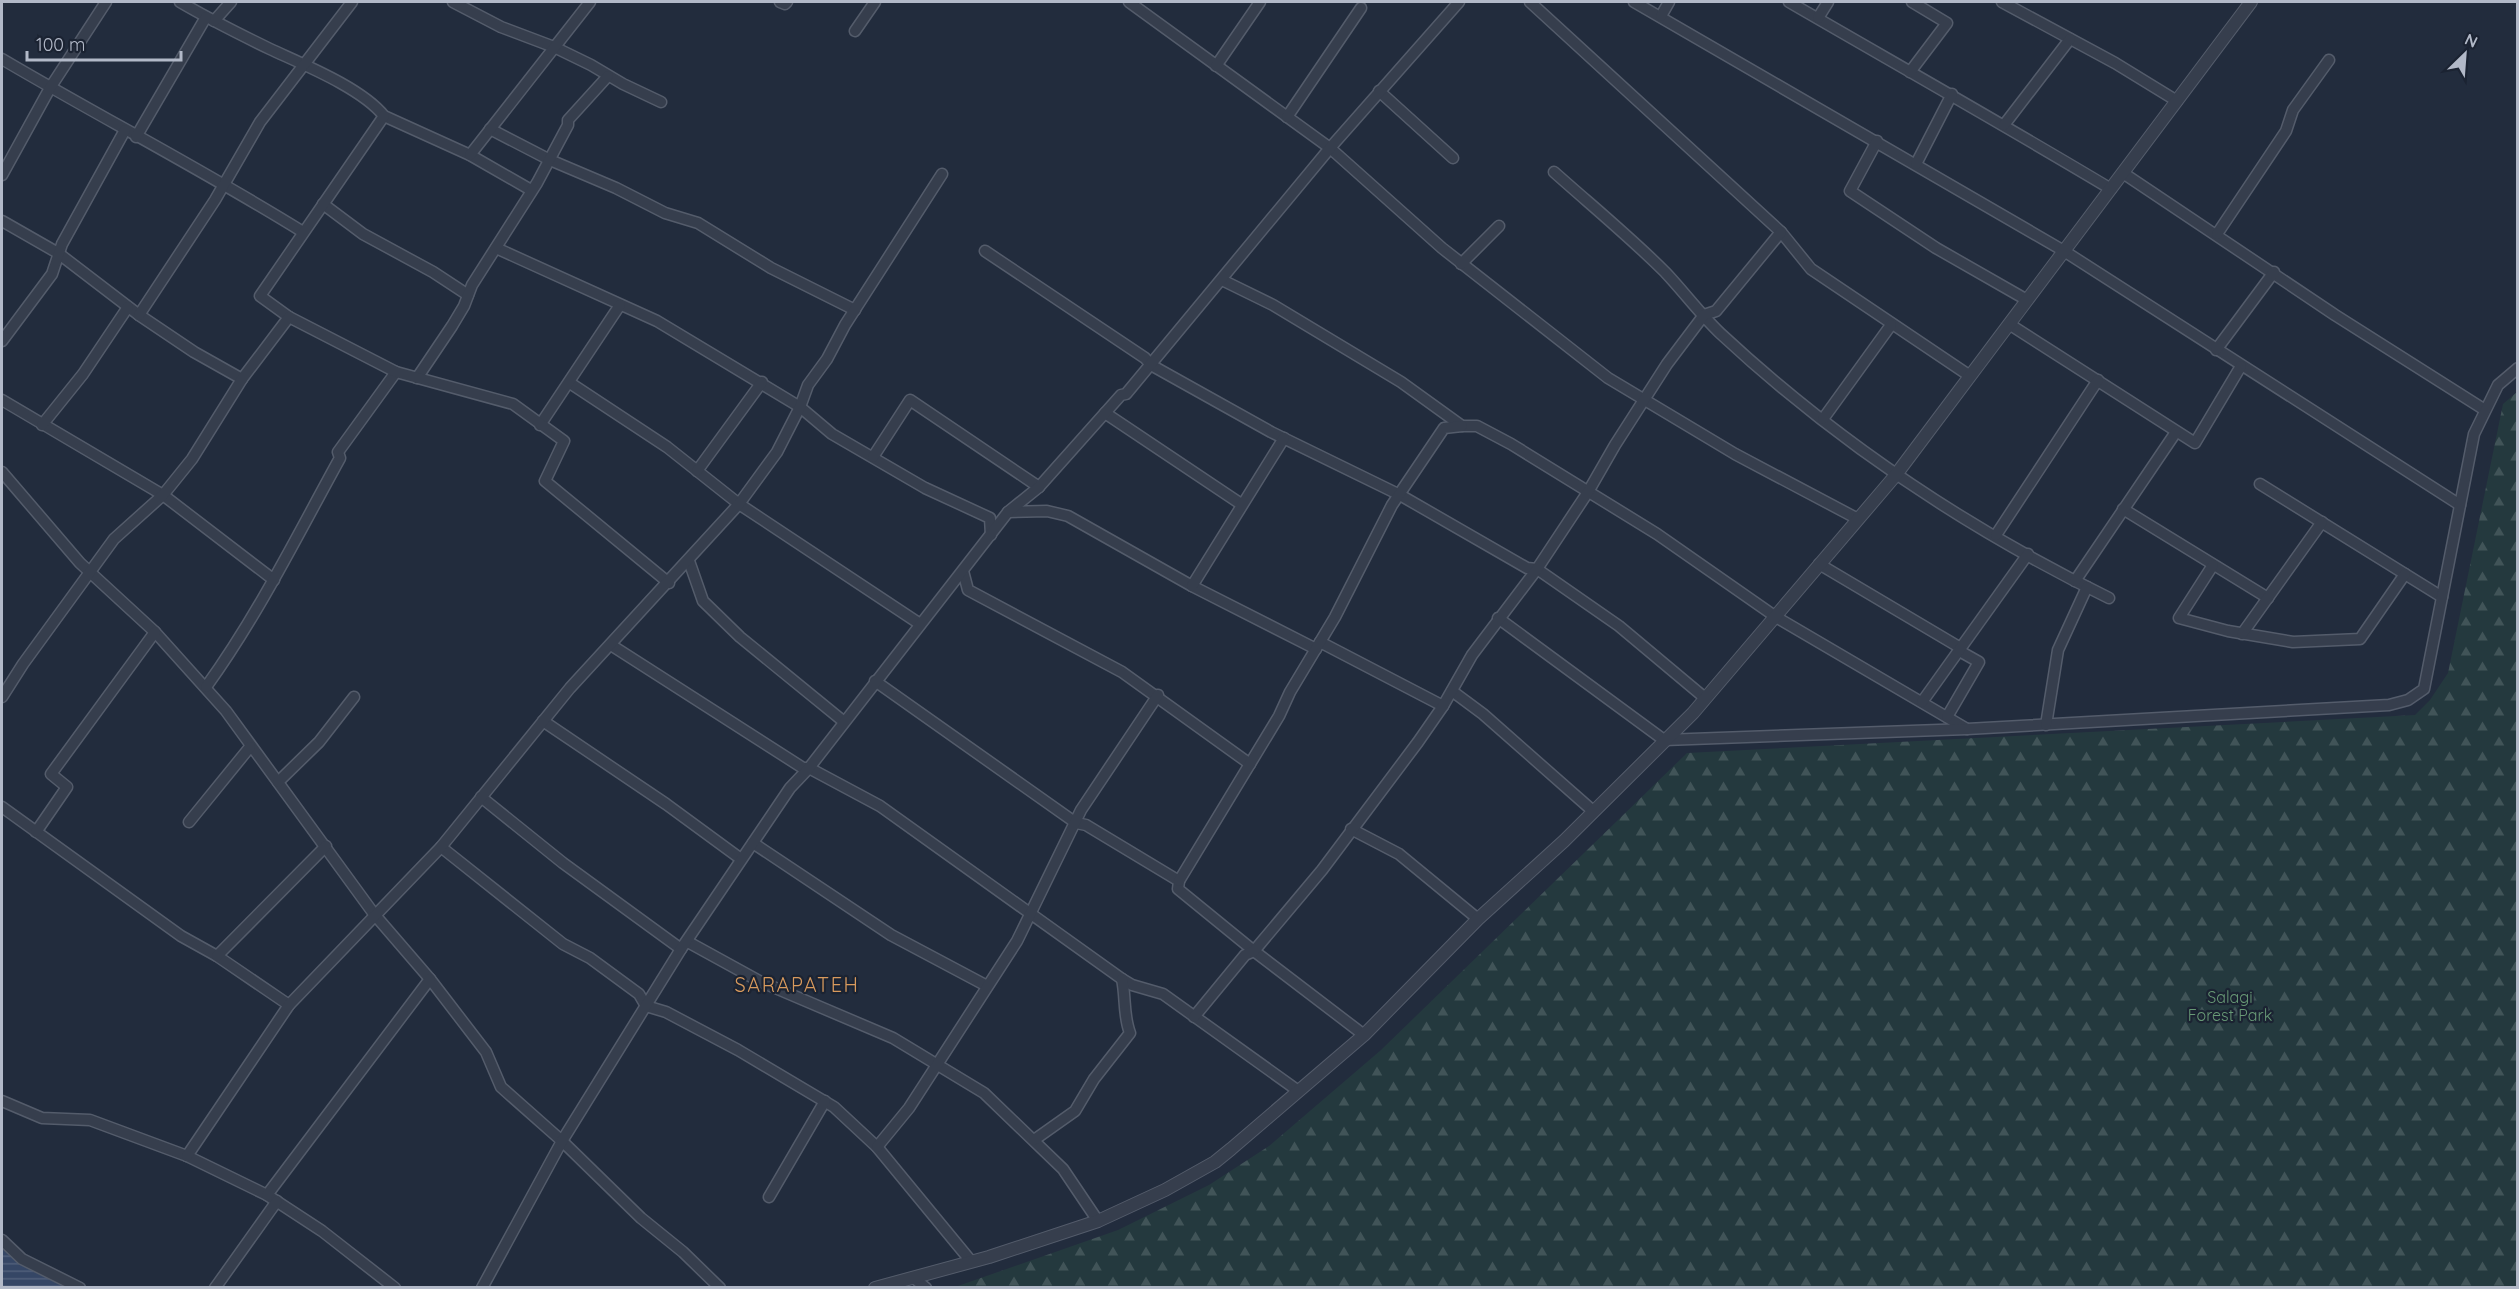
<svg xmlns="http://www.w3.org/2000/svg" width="2519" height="1289" font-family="Quicksand,sans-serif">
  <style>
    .forest { fill: url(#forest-firs) }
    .water { fill: url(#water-rules) }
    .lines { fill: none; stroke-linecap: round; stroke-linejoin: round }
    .minor-casing { stroke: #545c6b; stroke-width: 13 }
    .tertiary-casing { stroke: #545c6b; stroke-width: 14 }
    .minor { stroke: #363e4d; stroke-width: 10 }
    .tertiary { stroke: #363e4d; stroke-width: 12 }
    .labels { text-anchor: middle; stroke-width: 4.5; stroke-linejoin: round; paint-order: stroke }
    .park-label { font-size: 16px; fill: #689a76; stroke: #1b2332 }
    .quarter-label { font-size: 20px; letter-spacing: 1.5px; fill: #d89a5d; stroke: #1b2332 }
  </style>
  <defs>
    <pattern id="forest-firs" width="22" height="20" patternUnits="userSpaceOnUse" patternTransform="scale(1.5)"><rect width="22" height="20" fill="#24393e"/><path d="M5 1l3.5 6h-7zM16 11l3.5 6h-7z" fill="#415458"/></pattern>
    <pattern id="water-rules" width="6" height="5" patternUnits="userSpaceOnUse" patternTransform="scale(1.5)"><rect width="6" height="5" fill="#354665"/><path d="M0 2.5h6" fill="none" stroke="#505f7a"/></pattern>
  </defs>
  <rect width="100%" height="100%" fill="#222c3d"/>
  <path class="forest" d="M2517 392V1287H955L1118 1230 1209 1185 1269 1146 1381 1050 1687 753 2415 715 2430 700 2448 673 2503 404Z"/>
  <path class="water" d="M2 1240 22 1259 80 1287H2Z"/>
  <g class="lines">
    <g class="minor-casing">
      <g id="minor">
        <path d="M180 2C209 19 239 34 270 49 302 64 362 88 384 116L470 155 531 190"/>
        <path d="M453 2 501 27 554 47 591 65 623 84 661 102"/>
        <path d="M780 2 785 4 787 2"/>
        <path d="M1129 2 1330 148 1442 248 1608 378 1735 454 1858 519"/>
        <path d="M1530 2 1781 232 1811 269 1970 376"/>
        <path d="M1634 2 2064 251 2460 505"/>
        <path d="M1789 2C1896 64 2004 125 2111 189"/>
        <path d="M2002 2 2115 63 2177 101"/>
        <path d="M1661 16 1669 2"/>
        <path d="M1818 18 1828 2"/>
        <path d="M214 21 231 2"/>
        <path d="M855 31 875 2"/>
        <path d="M2 59C102 118 205 171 303 232"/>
        <path d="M1216 66 1260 2"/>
        <path d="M1910 72 1947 23 1912 2"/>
        <path d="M1379 91 1453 158"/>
        <path d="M1287 117 1361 8"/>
        <path d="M2004 125 2070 39"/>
        <path d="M490 129 550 160 616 188 665 213 698 223 771 268 855 310"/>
        <path d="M136 137 206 17"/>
        <path d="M1877 141 1850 191 1936 248 2027 300"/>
        <path d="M470 155 590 2"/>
        <path d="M1916 164 1952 94"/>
        <path d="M1554 172C1591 205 1630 237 1665 272 1684 292 1700 314 1720 333 1835 440 1968 529 2109 598"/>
        <path d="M2123 173 2335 315 2485 410"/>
        <path d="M2 175 50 88 106 2"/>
        <path d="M323 204 363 234 433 272 468 295"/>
        <path d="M2 221 58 253 139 315 194 352 242 379"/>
        <path d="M2217 234 2286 131 2293 110 2329 60"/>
        <path d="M496 248 657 321 800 407 832 434 925 488 990 518 991 535"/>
        <path d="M985 251 1145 358 1151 365 1271 432 1400 495 1527 568 1537 569 1619 626 1705 698"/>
        <path d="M1461 264 1499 226"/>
        <path d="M1222 280 1273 305 1401 382 1462 426H1477L1511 444 1657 534 1776 617 1967 729"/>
        <path d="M139 315 215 200 260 122 352 2"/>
        <path d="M289 317 260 296 384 116"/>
        <path d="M2009 324 2195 443 2241 366"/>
        <path d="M2 341 52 274 62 244 125 130"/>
        <path d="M2216 350 2274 272"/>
        <path d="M417 378 452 326 464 306 472 285 537 183 568 125V120L608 76"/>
        <path d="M570 383 667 447 739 504 920 624"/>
        <path d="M2 400 163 495 274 580"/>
        <path d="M1105 413 1241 504"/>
        <path d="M1823 419 1891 325"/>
        <path d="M42 425 83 374 128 307"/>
        <path d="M540 425 620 305"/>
        <path d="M873 457 910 400 1039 487"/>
        <path d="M697 471 762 382"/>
        <path d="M2 472 80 563 155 632 226 711 374 914 430 979 486 1052 501 1087 562 1141 641 1218 683 1252 720 1288"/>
        <path d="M2260 484 2442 597"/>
        <path d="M2123 509 2268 598"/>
        <path d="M1008 512 1047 511 1068 516 1192 586 1316 649"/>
        <path d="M1996 535 2098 380"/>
        <path d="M689 561 703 601 740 637 843 721"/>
        <path d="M1819 564 1959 647 1963 653 1979 662 1947 717"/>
        <path d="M2213 565 2179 618 2228 631 2293 642 2360 639 2405 574"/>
        <path d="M963 571 968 590 1122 672 1250 764"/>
        <path d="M2075 581 2176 432"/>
        <path d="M1192 586 1284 438"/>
        <path d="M1498 618 1664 740 1967 729 2389 705 2408 700 2424 689 2474 434 2498 385 2518 368"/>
        <path d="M2242 634 2322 522"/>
        <path d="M1320 642 1443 706"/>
        <path d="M611 645 803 768H809L880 806 1122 979 1132 985 1163 994 1297 1090"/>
        <path d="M875 681 1076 823 1086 825 1179 881 1178 889 1254 951 1364 1035"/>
        <path d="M206 687C258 615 297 536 340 458L338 452 396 372"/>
        <path d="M1452 691 1483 714 1593 811"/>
        <path d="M2 697 23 664 114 539 163 495 192 459 242 379 289 317 396 372 513 404 564 441 545 481 669 583"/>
        <path d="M1922 702 2028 554"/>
        <path d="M543 721 666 804 741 859"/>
        <path d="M2046 725 2058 650 2087 587"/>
        <path d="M278 782 319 742 354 697"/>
        <path d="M481 797 563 863 681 949"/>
        <path d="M2 807 181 936 217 956 289 1005"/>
        <path d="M189 822 250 747"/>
        <path d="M1351 829 1399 854 1478 919"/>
        <path d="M36 832 67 787 51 774 155 632"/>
        <path d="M753 843 891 935 987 986"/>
        <path d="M441 847 563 944 590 958 639 994 646 1006 666 1012 738 1050 834 1107 877 1147 970 1260"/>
        <path d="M1179 881 1279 716 1290 692 1335 617 1392 505 1444 428 1462 426"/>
        <path d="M688 942 759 981 893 1038 984 1093 1063 1169 1098 1221"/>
        <path d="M217 956 326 846"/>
        <path d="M1194 1017 1245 955 1254 951 1322 870 1418 742 1443 706 1472 655 1537 569 1588 492 1615 445 1667 364 1704 315 1716 311 1781 232"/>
        <path d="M2 1101 42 1118 90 1120 187 1156 267 1195 322 1231 395 1288"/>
        <path d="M1034 1140 1075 1111 1094 1079 1130 1033C1123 1015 1126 998 1122 979"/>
        <path d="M877 1147 909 1108 1017 941 1081 810 1158 695"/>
        <path d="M187 1156 289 1005 441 847 570 688 739 504 777 452 800 407 808 385 827 359 845 325 942 174"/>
        <path d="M267 1195 430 979"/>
        <path d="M769 1197 825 1101"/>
        <path d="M2 1240 22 1259 80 1288"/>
        <path d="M914 1278 926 1288"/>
        <path d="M215 1288 277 1201"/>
        <path d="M482 1288 562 1141 681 949 790 788 809 768 1008 512 1039 487 1121 395 1126 394 1330 148 1459 2"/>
      </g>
    </g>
    <g class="tertiary-casing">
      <path id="tertiary" d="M875 1288 989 1257 1098 1221 1165 1190 1215 1162 1231 1149 1364 1035 1478 919 1564 841 1693 713 1895 476 2251 2"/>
    </g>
    <use href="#minor" class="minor"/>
    <use href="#tertiary" class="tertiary"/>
  </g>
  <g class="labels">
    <g class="park-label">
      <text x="2230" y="1003">Salagi<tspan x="2230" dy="18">Forest Park</tspan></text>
    </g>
    <g class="quarter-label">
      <text x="797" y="992">SARAPATEH</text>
    </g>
  </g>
  <rect width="2519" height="1289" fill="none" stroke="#b2b9c8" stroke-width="6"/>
  <g transform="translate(2465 54) rotate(25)" stroke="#1b2332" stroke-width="4.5" paint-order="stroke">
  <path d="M0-4.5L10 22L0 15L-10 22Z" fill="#b2b9c8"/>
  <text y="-9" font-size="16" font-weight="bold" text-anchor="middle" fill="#b2b9c8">N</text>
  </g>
  <path d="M27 51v9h154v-9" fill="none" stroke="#b2b9c8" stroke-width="3"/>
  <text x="36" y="51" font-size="18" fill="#b2b9c8" stroke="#1b2332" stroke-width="4.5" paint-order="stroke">100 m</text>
</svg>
